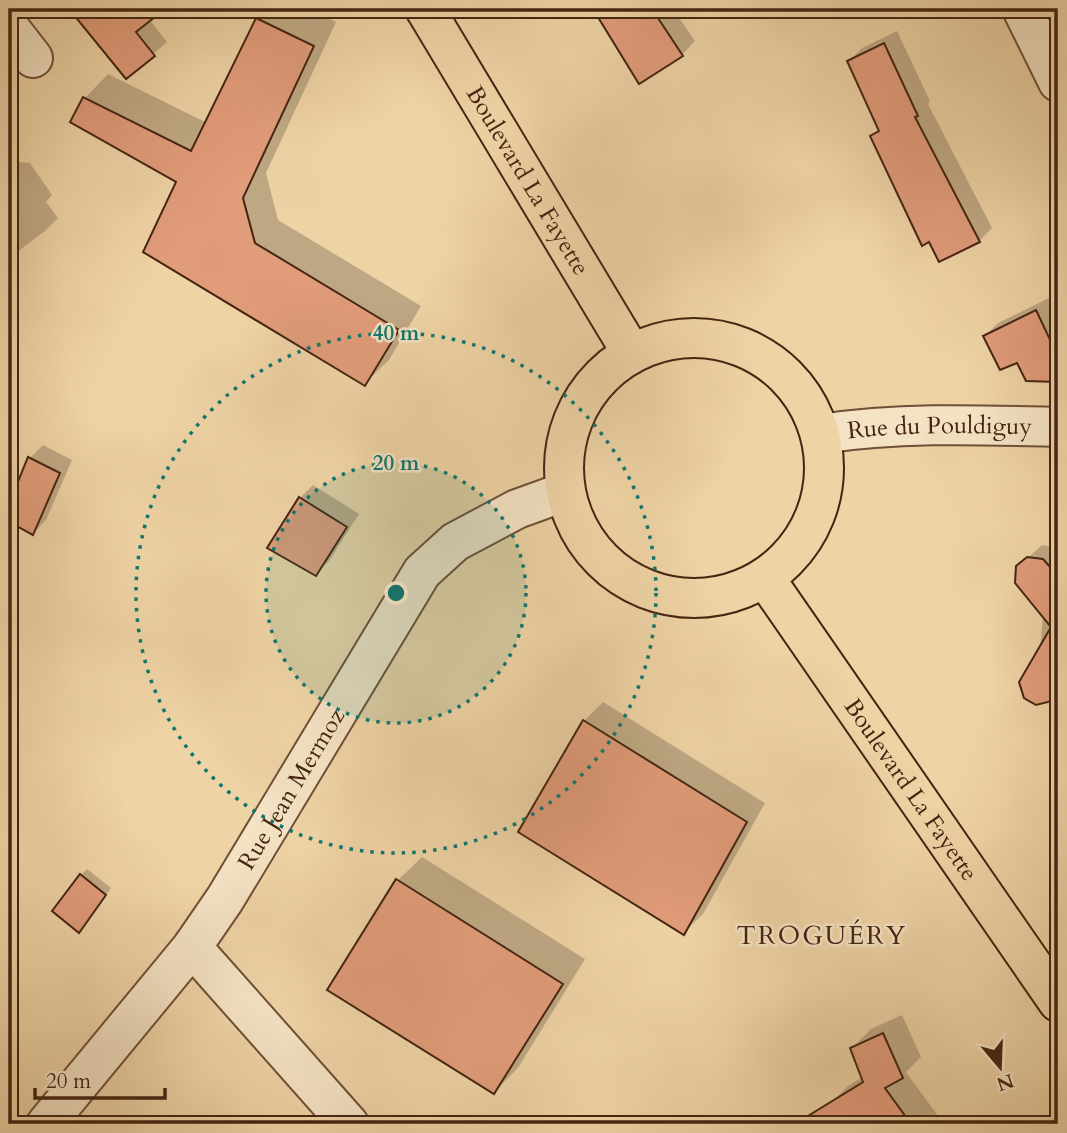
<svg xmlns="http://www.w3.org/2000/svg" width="1067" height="1133" font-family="Cardo,serif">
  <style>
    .shadow { fill: #0003 }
    .building { fill: #e19c7a; stroke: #452512; stroke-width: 2 }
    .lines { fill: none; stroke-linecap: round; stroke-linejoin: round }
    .minor-casing { stroke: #6f5037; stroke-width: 42 }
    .major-casing { stroke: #452512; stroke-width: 42 }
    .minor { stroke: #f4e2c4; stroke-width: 38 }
    .major { stroke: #eed3a5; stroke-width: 38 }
    .ring { fill: none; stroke: #0f766e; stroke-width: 3.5; stroke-dasharray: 3.5 7 }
    .labels { text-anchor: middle; stroke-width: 5; stroke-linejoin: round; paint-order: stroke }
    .street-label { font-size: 24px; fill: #452512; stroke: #f4e2c4 }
    .neighbourhood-label { font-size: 26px; letter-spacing: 2px; fill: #452512; stroke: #f4e2c4 }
    .centre { fill: #0f766e; stroke: #f4e2c4; stroke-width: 3.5 }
    .ring-label { font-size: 21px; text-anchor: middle; font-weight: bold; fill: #0f766e; stroke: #f4e2c4; stroke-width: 5; stroke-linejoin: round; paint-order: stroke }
  </style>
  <rect width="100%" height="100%" fill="#eed3a5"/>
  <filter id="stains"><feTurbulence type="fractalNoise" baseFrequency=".00286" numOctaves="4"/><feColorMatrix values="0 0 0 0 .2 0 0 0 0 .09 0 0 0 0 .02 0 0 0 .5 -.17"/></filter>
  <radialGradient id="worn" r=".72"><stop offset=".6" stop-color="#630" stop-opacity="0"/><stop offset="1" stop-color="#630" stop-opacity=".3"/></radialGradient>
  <g class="shadow">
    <path d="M82 9H163L149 19 167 42 127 77 76 15Z"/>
    <path d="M267 9H308L336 22 266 173 278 220 421 306 389 360 365 383 179 181 72 121 85 98 108 74 207 123 257 19Z"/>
    <path d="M607 9H673L695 41 682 55 599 16Z"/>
    <path d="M897 31 930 101 928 104 992 228 979 241 872 136 880 129 849 61 862 48Z"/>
    <path d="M10 161 30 163 52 195 46 202 58 218 45 231 9 258Z"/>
    <path d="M1049 298 1058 318V381L1028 379 1017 360 985 336 998 323Z"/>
    <path d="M43 445 72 460 46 520 33 533 9 520V509L30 458Z"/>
    <path d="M313 485 359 514 329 561 315 574 300 498Z"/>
    <path d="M1042 545 1058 548V698L1036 703 1043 614 1018 567Z"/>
    <path d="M603 702 765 803 703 914 683 933 584 721Z"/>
    <path d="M422 857 585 959 518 1068 494 1092 398 880Z"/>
    <path d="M87 869 111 888 79 931 81 875Z"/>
    <path d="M902 1015 921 1057 906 1072 944 1124H843L829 1105 848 1086 863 1077 852 1048 871 1029Z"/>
  </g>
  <g class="building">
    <path d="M69 9H165L136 32 155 56 126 79Z"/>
    <path d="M593 9H652L683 56 639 84Z"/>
    <path d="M256 18 314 46 243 198 255 243 399 330 365 386 143 252 176 182 70 122 83 97 191 151Z"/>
    <path d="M884 43 918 116 915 117 980 242 939 262 929 242 922 246 870 136 879 131 847 61Z"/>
    <path d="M1036 310 1052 344H1058V382L1026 381 1017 363 1000 370 983 336Z"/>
    <path d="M28 457 60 473 33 535 9 522V504Z"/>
    <path d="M299 497 347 527 316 576 267 548Z"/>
    <path d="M1027 557 1043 559 1058 576V691L1052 701 1036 705 1024 698 1019 682 1051 627 1015 583 1016 566Z"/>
    <path d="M583 720 747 822 684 935 518 832Z"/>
    <path d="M80 874 106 895 79 933 52 911Z"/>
    <path d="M396 879 563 984 494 1094 327 990Z"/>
    <path d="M883 1033 903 1078 885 1088 911 1124H795L863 1082 850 1048Z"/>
  </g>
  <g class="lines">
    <g class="minor-casing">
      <g id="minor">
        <path d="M1022 9 1058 82"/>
        <path d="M9 27 33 58"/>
        <path id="s1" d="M821 434C900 422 979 425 1058 427"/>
        <path d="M192 947 349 1124"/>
        <path id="s2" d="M46 1124 192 947 225 899 422 572 455 542 517 509 564 492"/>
      </g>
    </g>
    <g class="major-casing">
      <g id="major">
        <path id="s3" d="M425 9 631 352"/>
        <circle cx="694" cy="468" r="130"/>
        <path id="s4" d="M765 578 1058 1002"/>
      </g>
    </g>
    <use href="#minor" class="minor"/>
    <use href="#major" class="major"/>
  </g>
  <circle cx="396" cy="593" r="130" fill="#0f766e" fill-opacity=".12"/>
  <g class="ring">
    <circle cx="396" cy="593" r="130"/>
    <circle cx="396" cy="593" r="260"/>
  </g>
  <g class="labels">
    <g class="street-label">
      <text dy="8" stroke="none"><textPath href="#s3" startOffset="200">Boulevard La Fayette</textPath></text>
      <text dy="8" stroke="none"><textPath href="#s1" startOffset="119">Rue du Pouldiguy</textPath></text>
      <text dy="8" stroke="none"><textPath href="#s2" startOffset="416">Rue Jean Mermoz</textPath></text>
      <text dy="8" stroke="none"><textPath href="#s4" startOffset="257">Boulevard La Fayette</textPath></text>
    </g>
    <g class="neighbourhood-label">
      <text x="822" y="944">TROGUÉRY</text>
    </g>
  </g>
  <circle cx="396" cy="593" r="10" class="centre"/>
  <g class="ring-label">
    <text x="396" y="340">40 m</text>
    <text x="396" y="470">20 m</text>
  </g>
  <rect width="1067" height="1133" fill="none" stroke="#eed3a5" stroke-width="35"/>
  <rect x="10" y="10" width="1046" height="1112" fill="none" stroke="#452512" stroke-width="3.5"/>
  <rect x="18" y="18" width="1032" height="1098" fill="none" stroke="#452512" stroke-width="2"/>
  <g transform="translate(1000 1067) rotate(161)" stroke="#f4e2c4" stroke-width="5" paint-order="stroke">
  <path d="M0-5L12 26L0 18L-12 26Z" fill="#452512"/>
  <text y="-10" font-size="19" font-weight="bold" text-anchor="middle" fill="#452512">N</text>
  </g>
  <path d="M35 1088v10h130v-10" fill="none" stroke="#452512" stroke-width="3.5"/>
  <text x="46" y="1088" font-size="21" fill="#452512" stroke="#f4e2c4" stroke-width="5" paint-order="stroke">20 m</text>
  <rect width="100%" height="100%" filter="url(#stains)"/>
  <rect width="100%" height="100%" fill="url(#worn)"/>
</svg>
